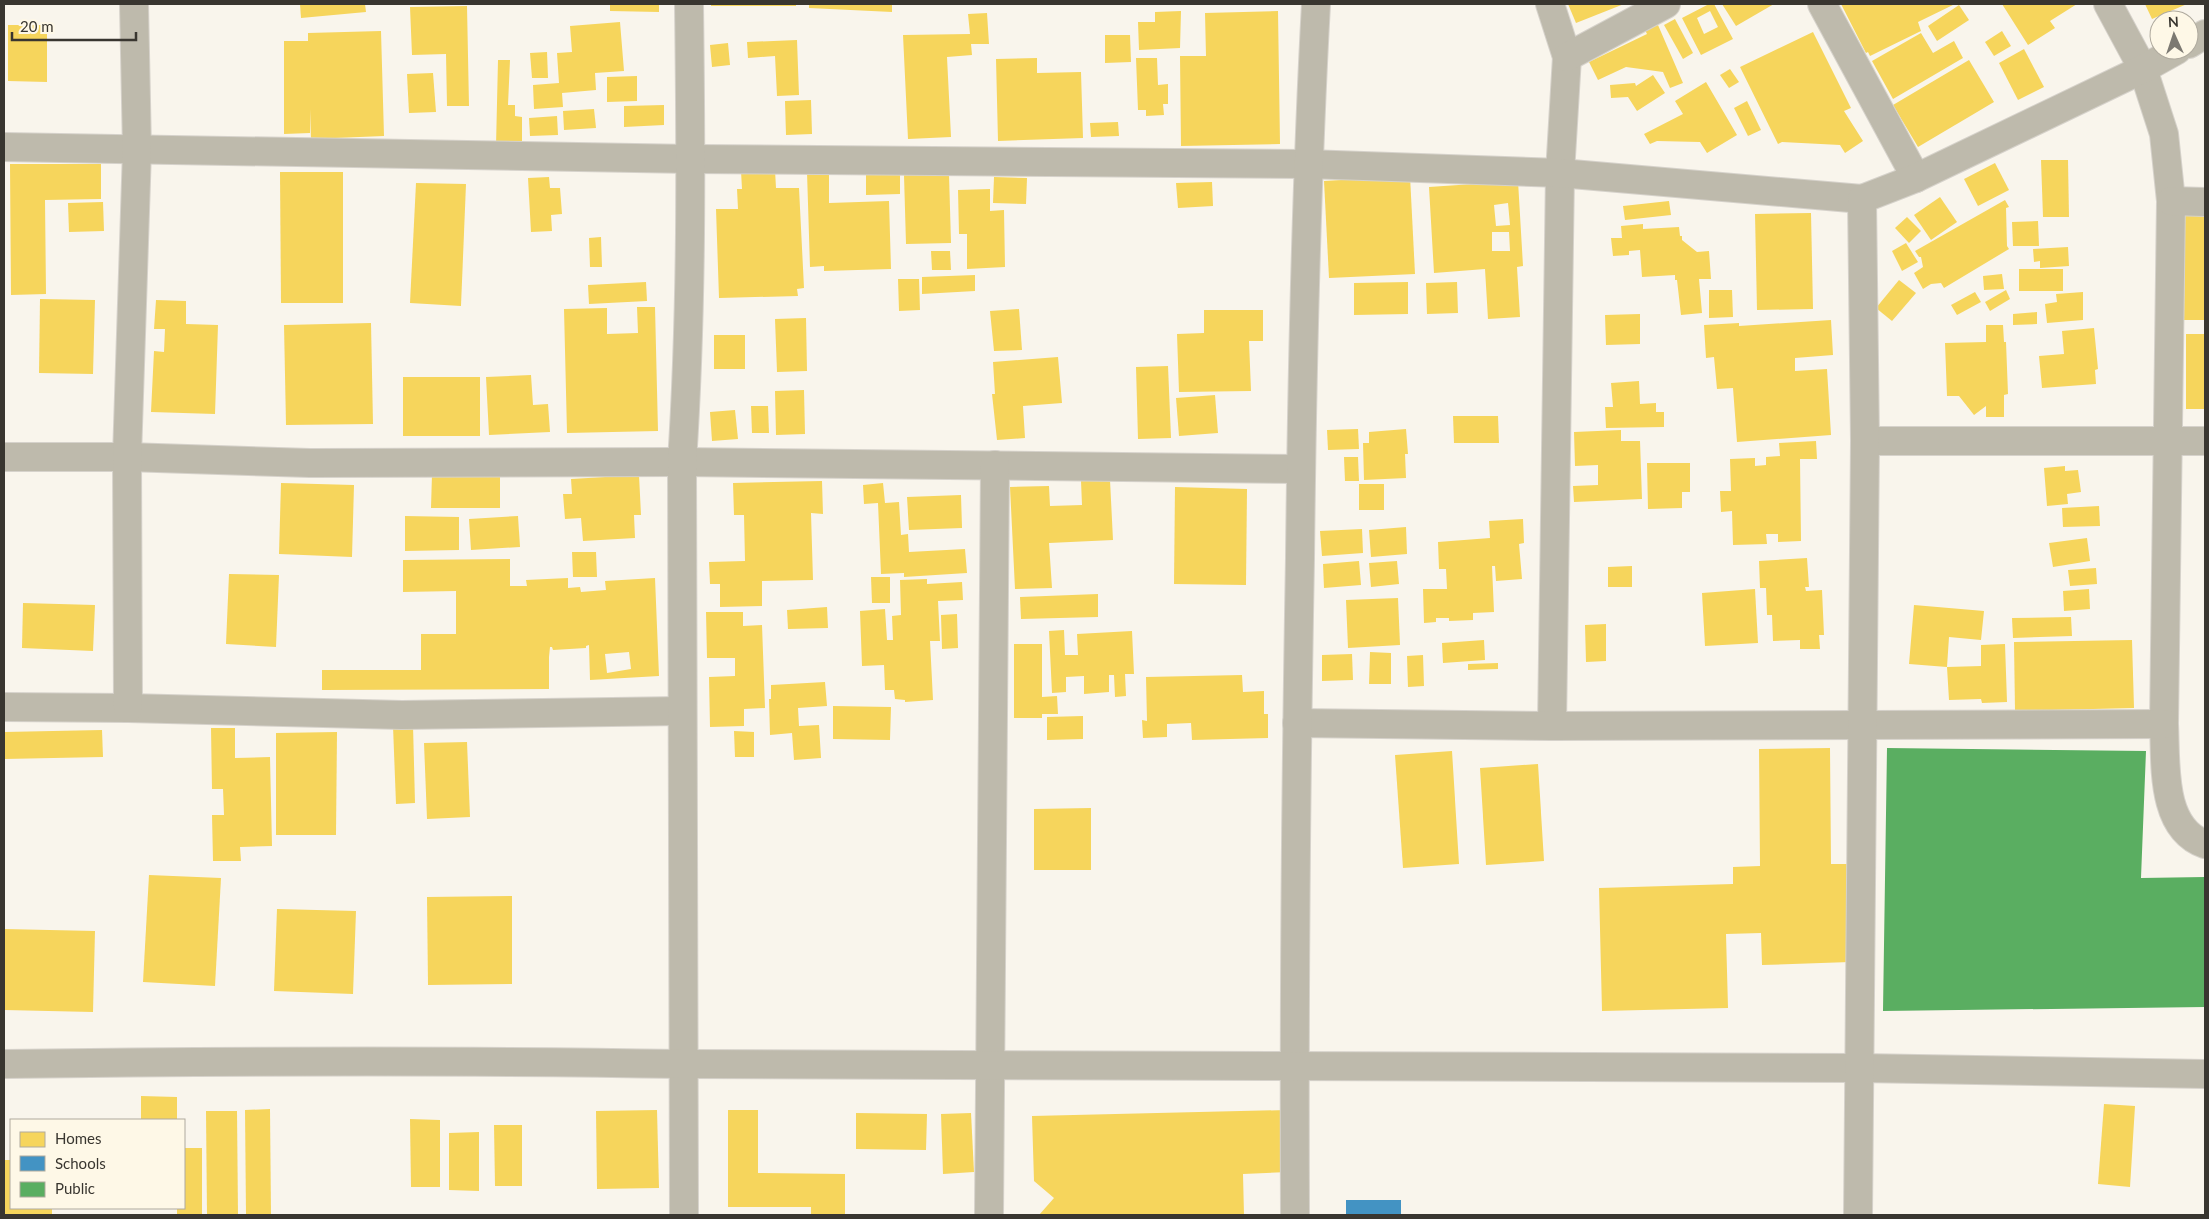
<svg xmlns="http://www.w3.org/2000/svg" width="2209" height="1219" font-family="Lato,sans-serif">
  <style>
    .homes { fill: #f6d55c; fill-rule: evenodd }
    .schools { fill: #4393c3 }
    .public { fill: #5aae61 }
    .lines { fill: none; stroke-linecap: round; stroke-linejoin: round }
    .minor-casing { stroke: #d6d2cb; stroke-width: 30 }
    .tertiary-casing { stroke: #d6d2cb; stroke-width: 30 }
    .minor { stroke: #bebaac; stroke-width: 28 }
    .tertiary { stroke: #bebaac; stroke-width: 28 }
  </style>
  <rect width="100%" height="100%" fill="#f9f5ec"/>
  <g class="homes">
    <path d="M300 4H365L366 12 301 18Z"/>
    <path d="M610 4H659V12L610 11Z"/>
    <rect x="711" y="4" width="85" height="2"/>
    <path d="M809 4H892V12L809 8Z"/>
    <path d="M1568 4H1624L1576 23Z"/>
    <path d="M1709 4H1714L1733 39 1701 55 1682 18ZM1710 11 1718 27 1704 34 1697 18Z"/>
    <path d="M1722 4H1774L1736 26Z"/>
    <path d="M1841 4H1955L1918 22 1921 31 1870 56 1868 52 1866 53Z"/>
    <path d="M2002 4H2077L2050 21 2055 28 2028 45Z"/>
    <path d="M2145 4H2187L2152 19Z"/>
    <path d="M1959 5 1969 20 1937 41 1928 26Z"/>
    <path d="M467 6 469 106H447L446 54 412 55 410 7Z"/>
    <path d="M1181 11 1180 48 1139 50 1138 22H1155V12Z"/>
    <path d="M1278 11 1280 144 1181 146 1180 56H1206L1205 13Z"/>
    <path d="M987 13 989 44H971L972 55 947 57 951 137 908 139 903 35 970 34 968 14Z"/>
    <path d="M1675 19 1693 53 1683 59 1664 25Z"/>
    <path d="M620 22 624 71 595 73 596 90 562 93 563 107 534 109 533 85 559 83 557 53 572 52 570 26Z"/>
    <path d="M8 25H47V82L8 81Z"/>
    <path d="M1658 25 1683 83 1670 88 1663 72 1626 67 1598 80 1589 62 1647 34 1645 30Z"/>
    <path d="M381 31 384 136 311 139 310 109V133L284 134V41H308V33Z"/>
    <path d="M2002 31 2011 46 1994 56 1985 42Z"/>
    <path d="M1813 32 1851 108 1844 111 1863 141 1845 153 1840 145 1782 142 1778 144 1740 67Z"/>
    <path d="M1921 33 1933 53 1954 41 1963 58 1893 99 1872 61Z"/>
    <path d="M1105 35H1130L1131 62 1105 63Z"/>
    <path d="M797 40 799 95 777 96 775 56 748 58 747 42Z"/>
    <path d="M728 43 730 65 712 67 710 45Z"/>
    <path d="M2024 49 2044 87 2018 100 1999 63Z"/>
    <path d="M547 52 548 78H532L530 53Z"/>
    <path d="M1037 58V73L1081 72 1083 138 998 141 996 59Z"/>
    <path d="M1136 58H1157L1158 85 1168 84V104H1163L1164 115 1146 116V110H1138Z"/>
    <path d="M498 60H510L508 105H515V116L522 117V143L496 146Z"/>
    <path d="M1969 60 1994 102 1918 147 1893 105Z"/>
    <path d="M1730 69 1739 82 1729 88 1720 75Z"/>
    <path d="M433 73 436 112 409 113 407 74Z"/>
    <path d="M1653 75 1665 93 1637 111 1628 97 1611 98 1610 85 1635 83 1636 86Z"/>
    <path d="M637 76V101L607 102V77Z"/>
    <path d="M1706 82 1737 135 1707 153 1700 142 1657 141 1650 144 1644 134 1683 114 1675 101Z"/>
    <path d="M811 100 812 134 786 135 785 101Z"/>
    <path d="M1747 101 1761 130 1748 136 1734 108Z"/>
    <path d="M664 105V125L624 127V106Z"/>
    <path d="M594 109 596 128 564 130 563 111Z"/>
    <path d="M557 116 558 135 530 136 529 118Z"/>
    <path d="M1118 122 1119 136 1091 137 1090 123Z"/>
    <path d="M2041 160H2068L2069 217H2043Z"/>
    <path d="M1995 163 2009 190 1978 206 1964 179Z"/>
    <path d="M10 164H101V199L45 200 46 294 11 295Z"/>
    <path d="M775 170 776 188H799L804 288 797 289 798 296 719 298 716 209H738L737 189H742L741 171Z"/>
    <path d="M280 172H343V303H281Z"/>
    <path d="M807 172H829V203L889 201 891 269 824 271V266L810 267Z"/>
    <path d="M900 173V194L866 195V174Z"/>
    <path d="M949 174 951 243 906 244 904 175Z"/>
    <path d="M1410 176 1415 274 1329 278 1324 181Z"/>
    <path d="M549 177 550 188H560L562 214 551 215 552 231 531 232 528 178Z"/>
    <path d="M994 177 1027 178 1026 204 993 203Z"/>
    <path d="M1518 181 1523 266 1517 267 1520 317 1488 319 1485 269 1434 273 1429 187ZM1508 203 1510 225 1496 226 1494 205ZM1492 232H1509L1510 251H1492Z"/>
    <path d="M1212 182 1213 206 1178 208 1176 183Z"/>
    <path d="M416 183 466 184 461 306 410 303Z"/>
    <path d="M990 189V211L1004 210 1005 267 967 269V234H959L958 190Z"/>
    <path d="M1940 197 1957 222 1931 240 1914 215Z"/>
    <path d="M2005 200 2009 207 2006 208 2007 246 2009 249 1944 288 1941 283 1931 284 1923 289 1914 273 1923 267 1921 257H1919L1915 251Z"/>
    <path d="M1669 201 1671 215 1625 220 1623 206Z"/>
    <path d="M103 202 104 231 69 232 68 203Z"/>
    <path d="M1811 213 1813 309 1757 310 1755 214Z"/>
    <path d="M2185 215H2205V320H2184Z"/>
    <path d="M1907 217 1921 231 1909 243 1895 228Z"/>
    <path d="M2038 221 2039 246H2013L2012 222Z"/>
    <path d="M1643 224V229L1679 227 1680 236H1682V240L1697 252 1709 251 1711 279H1699L1702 313 1681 315 1677 280H1675V275L1642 277 1640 250 1629 251V255L1613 256 1611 238H1622L1621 226Z"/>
    <path d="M601 237 602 267H590L589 238Z"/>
    <path d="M1906 243 1918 262 1902 271 1892 251Z"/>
    <path d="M2068 247 2069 266 2040 268V261L2034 262 2033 249Z"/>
    <path d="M931 251H950L951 270H932Z"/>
    <rect x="2019" y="269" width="44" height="22"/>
    <path d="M2002 274 2004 289 1984 290 1983 276Z"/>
    <path d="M975 275V291L922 294V277Z"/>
    <path d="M898 279H919L920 310 899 311Z"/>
    <path d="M1899 280 1916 293 1892 321 1876 308Z"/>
    <path d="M646 282 647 301 589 304 588 285Z"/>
    <path d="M1408 282V314L1354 315V283Z"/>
    <path d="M1457 282 1458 313 1427 314 1426 283Z"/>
    <path d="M1709 290H1732L1733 317 1709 318Z"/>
    <path d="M2006 290 2010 299 1990 311 1985 302Z"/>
    <path d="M1975 292 1981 302 1957 315 1951 305Z"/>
    <path d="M2083 292V320L2047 323 2045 304 2057 302 2056 294Z"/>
    <path d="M40 299 95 300 93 374 39 373Z"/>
    <path d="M156 300 186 301V324L218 325 215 414 151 412 154 351 164 352 165 329H154Z"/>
    <path d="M637 307H655L658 431 567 433 564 309 607 308V334L638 333Z"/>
    <path d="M1019 309 1022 350 994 351 990 311Z"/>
    <path d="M1204 310H1263V341H1249L1251 391 1179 392 1177 334 1204 333Z"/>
    <path d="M2037 312V324L2013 325V314Z"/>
    <path d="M1640 314V344L1606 345 1605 315Z"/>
    <path d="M806 318 807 371 777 372 775 319Z"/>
    <path d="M1831 320 1833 355 1795 358V371L1827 369 1831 435 1737 442 1733 388 1717 389 1714 357 1706 358 1704 325 1739 323V326Z"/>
    <path d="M371 323 373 424 286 425 284 325Z"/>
    <path d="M1986 325H2003L2004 342H2006L2008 394 2004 395V417H1986V406L1974 415 1959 396H1947L1945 343 1986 342Z"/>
    <path d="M2094 328 2098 369 2095 370 2096 384 2042 388 2039 356 2064 354 2062 331Z"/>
    <rect x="2186" y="334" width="19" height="75"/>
    <rect x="714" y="335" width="31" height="34"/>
    <path d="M1058 357 1062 403 1023 406 1025 438 997 440 992 394H995L993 362Z"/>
    <path d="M1168 366 1171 438 1138 439 1136 367Z"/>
    <path d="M531 375 533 405 548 404 550 432 489 435 486 377Z"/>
    <rect x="403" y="377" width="77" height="59"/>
    <path d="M1639 381 1640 404 1656 403V412H1664V427L1606 428 1605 407H1613L1611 383Z"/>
    <path d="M804 390 805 434 776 435 775 391Z"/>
    <path d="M1215 395 1218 433 1179 436 1176 398Z"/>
    <path d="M751 406H768L769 433H752Z"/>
    <path d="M735 410 738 439 712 441 710 412Z"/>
    <path d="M1453 416H1498L1499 443H1454Z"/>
    <path d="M1358 429 1359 449 1328 450 1327 430Z"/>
    <path d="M1406 429 1408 454H1405L1406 478 1364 480 1363 443H1369V432Z"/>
    <path d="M1621 430V441H1640L1642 499 1574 502 1573 486 1598 485V465L1575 466 1574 432Z"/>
    <path d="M1816 441 1817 459H1800L1801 541 1778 542V534H1766L1767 544 1733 545 1732 511 1721 512 1720 491H1731L1730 459 1755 458V466L1766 465V457L1780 456 1779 443Z"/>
    <path d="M1344 457H1358L1359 481H1345Z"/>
    <path d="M1647 463H1690V492H1682V508L1648 509Z"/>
    <path d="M2065 466V471L2078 470 2081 492 2067 494 2068 504 2047 506 2044 468Z"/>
    <path d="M432 474H500V508H431Z"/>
    <path d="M639 475 641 515H634L635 538 583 541 581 518 565 519 563 494H572L571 479Z"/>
    <path d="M1110 480 1113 540 1049 543 1052 588 1015 589 1010 487 1049 486 1050 506 1082 505 1081 481Z"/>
    <path d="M822 481 823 514 811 513 813 580 762 581V606L720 607V584H710L709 562 745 561 744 515H734L733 483Z"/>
    <path d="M281 483 354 485 352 557 279 554Z"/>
    <path d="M883 483 885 503 899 502 901 535 908 534 909 552 965 549 967 573 904 577V573L881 574 878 503 864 504 863 485Z"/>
    <rect x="1359" y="484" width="25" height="26"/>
    <path d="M1175 487 1247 489 1246 585 1174 584Z"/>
    <path d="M961 495 962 528 909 530 907 497Z"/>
    <path d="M2099 506 2100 526 2063 527 2062 508Z"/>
    <path d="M405 516 459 517V550L405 551Z"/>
    <path d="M518 516 520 547 471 550 469 519Z"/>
    <path d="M1523 519 1524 543 1519 544 1522 579 1496 581 1495 566H1492L1494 612 1473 613V620L1449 621V618H1436V622L1424 623 1423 589H1447L1446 569H1439L1438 542 1490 538 1489 521Z"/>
    <path d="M1406 527 1407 554 1371 557 1369 530Z"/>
    <path d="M1362 529 1363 553 1322 556 1320 531Z"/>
    <path d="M2087 538 2090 561 2053 567 2049 543Z"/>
    <path d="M572 552H596L597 577H573Z"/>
    <path d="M1807 558 1809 587H1805L1806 591 1822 590 1824 635H1819L1820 649H1800V640L1773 641 1772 615H1767L1766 588H1760L1759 561Z"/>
    <path d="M510 559V586H527L526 580 568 578V588L580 587 581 592 606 590 605 581 655 578 659 676 590 680 589 645 586 646V648L553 650 552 647H550L549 657V689L322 690V670H421V634H456V591L403 592V560ZM629 652 631 669 607 673 605 654Z"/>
    <path d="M1359 561 1361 585 1324 588 1323 564Z"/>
    <path d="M1397 561 1399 584 1371 587 1369 563Z"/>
    <path d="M1632 566V587H1608V567Z"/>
    <path d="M2096 568 2097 584 2070 586 2068 570Z"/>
    <path d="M229 574 279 575 276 647 226 644Z"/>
    <path d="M871 577H890V603H872Z"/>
    <path d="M927 579V584L962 582 963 600 938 601 940 641H930L933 700 905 702V700L895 699 894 690H885L884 665 862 666 860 611 885 609 887 640H893L892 616 901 615 900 580Z"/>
    <path d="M1755 589 1758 643 1705 646 1702 593Z"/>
    <path d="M2089 589 2090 609 2064 611 2063 591Z"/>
    <path d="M1098 594V617L1021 619 1020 597Z"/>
    <path d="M1398 598 1400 645 1348 648 1346 600Z"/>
    <path d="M23 603 95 605 93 651 22 648Z"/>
    <path d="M1914 605 1984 611 1981 640 1949 637 1947 667 1909 664Z"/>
    <path d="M827 607 828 628 788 629 787 610Z"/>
    <path d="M706 612H743V626L762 625 765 708 744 709V726L710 727 709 677 735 676V658H707Z"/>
    <path d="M957 614 958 648 942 649 941 615Z"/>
    <path d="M2071 617 2072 636 2013 638 2012 618Z"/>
    <path d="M1606 624V661L1586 662 1585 625Z"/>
    <path d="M1064 630 1065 655H1078L1077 634 1132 631 1134 674H1125L1126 696 1115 697 1114 675H1109V692L1084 694V676L1066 677V692L1052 693 1049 631Z"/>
    <path d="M1484 640 1485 660 1443 663 1442 643Z"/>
    <path d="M2132 640 2134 708 2015 711 2014 642Z"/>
    <path d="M1014 644H1042V697L1057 696 1058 714H1042V718H1014Z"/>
    <path d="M2005 644 2007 702 1982 703 1981 699 1949 700 1947 667 1981 666V645Z"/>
    <path d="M1370 652 1391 653V684H1369Z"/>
    <path d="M1352 654 1353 680 1322 681V655Z"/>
    <path d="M1423 655 1424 686 1408 687 1407 656Z"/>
    <path d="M1498 663V669L1468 670V664Z"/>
    <path d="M1242 675 1243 692 1264 691V714H1268V738L1192 740 1191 723 1167 724V737L1143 738 1142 720 1147 721 1146 677Z"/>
    <path d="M825 682 827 706 798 708 799 726 819 725 821 758 794 760 792 733 770 735 769 699H771V685Z"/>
    <path d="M833 706 891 707 890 740 833 739Z"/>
    <path d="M1083 716V739L1047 740V717Z"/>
    <path d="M413 725 415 803 396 804 393 726Z"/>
    <path d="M211 728H235V758L270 757 272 846 240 847 241 861H213L212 815H224L223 789H212Z"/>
    <path d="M102 730 103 757 4 759V732Z"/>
    <path d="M734 731 754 732V757H735Z"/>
    <path d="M337 732 336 835H276V733Z"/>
    <path d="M467 742 470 817 427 819 424 743Z"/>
    <path d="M1830 748 1831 864H1848L1850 962 1762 965 1761 933 1726 934 1728 1008 1602 1011 1599 888 1733 884V867L1760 866 1759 749Z"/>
    <path d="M1452 751 1459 864 1403 868 1395 755Z"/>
    <path d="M1538 764 1544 861 1486 865 1480 768Z"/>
    <path d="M1091 808V870H1034V809Z"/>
    <path d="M149 875 221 878 215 986 143 982Z"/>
    <path d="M512 896V984L428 985 427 897Z"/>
    <path d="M277 909 356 911 353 994 274 991Z"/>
    <path d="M4 929 95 931 93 1012 4 1010Z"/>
    <path d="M141 1096 177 1097V1120H141Z"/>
    <path d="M2104 1104 2135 1106 2130 1187 2098 1184Z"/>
    <path d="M270 1109 271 1215H246L245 1110Z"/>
    <path d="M657 1110 659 1188 597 1189 596 1111Z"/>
    <path d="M728 1110H758V1173L845 1174V1215H811V1207H728Z"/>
    <path d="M1287 1110 1288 1172 1243 1174 1244 1215H1039L1054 1198 1034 1181 1032 1116Z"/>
    <path d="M206 1111H237L238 1215H207Z"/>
    <path d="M856 1113 927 1114 926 1150 856 1149Z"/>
    <path d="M971 1113 974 1172 943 1174 941 1114Z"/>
    <path d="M410 1119 440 1120V1187H411Z"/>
    <path d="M494 1125H522V1186H495Z"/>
    <path d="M479 1132V1191L449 1190V1133Z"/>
    <path d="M184 1148H202V1215H177V1208H184Z"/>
    <path d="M4 1160H11V1208H52V1215H4Z"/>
  </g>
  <rect class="schools" x="1346" y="1200" width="55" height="15"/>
  <path class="public" d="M1887 748 2146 751 2141 878 2205 877V1007L1883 1011Z"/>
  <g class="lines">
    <g class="minor-casing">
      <g id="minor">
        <path d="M1550 4 1567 57 1560 173 1552 726"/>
        <path d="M1822 4 1916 178"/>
        <path d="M2108 4 2143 69 2164 134 2171 201 2164 724C2166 763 2160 828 2205 844"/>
        <path d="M1567 57 1666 4"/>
        <path d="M4 147 691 159 1307 164 1560 173 1862 199"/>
        <path d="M2171 201 2205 202"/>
        <path d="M1865 441H2205"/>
        <path d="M4 457H127L310 463 682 462 1301 469"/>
        <path d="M4 707 128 708 402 715 681 711"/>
        <path d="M128 708 127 457 137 150 134 4"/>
        <path d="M1297 723 1552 726 2164 724"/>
        <path d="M684 1215 682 462C692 309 691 157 689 4"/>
        <path d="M989 1215 995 465"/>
        <path d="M1295 1215C1294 996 1296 777 1300 558 1302 373 1306 188 1316 4"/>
      </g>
    </g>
    <g class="tertiary-casing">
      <g id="tertiary">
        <path d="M2189 44 2205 34"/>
        <path d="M4 1064C230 1061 456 1060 683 1064L1860 1068 2205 1074"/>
        <path d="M1858 1215 1865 441 1862 199 1916 178 2143 69 2177 50"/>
      </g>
    </g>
    <use href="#minor" class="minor"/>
    <use href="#tertiary" class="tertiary"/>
  </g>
  <rect width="2209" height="1219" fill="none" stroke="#393630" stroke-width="10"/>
  <rect x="10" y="1119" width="175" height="90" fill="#fef8e7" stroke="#afaa9e"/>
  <rect x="20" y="1132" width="25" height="15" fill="#f6d55c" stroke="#afaa9e"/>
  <text x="55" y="1144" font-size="15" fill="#393630">Homes</text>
  <rect x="20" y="1156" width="25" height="15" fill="#4393c3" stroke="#afaa9e"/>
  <text x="55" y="1169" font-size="15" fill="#393630">Schools</text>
  <rect x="20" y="1182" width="25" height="15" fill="#5aae61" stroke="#afaa9e"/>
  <text x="55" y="1194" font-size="15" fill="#393630">Public</text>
  <g transform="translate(2174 35) rotate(357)"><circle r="24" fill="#fef8e7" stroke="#afaa9e"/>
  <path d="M0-4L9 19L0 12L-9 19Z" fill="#7c7972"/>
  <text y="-8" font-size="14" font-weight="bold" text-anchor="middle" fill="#393630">N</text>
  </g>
  <path d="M12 32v8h124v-8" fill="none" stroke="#393630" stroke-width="2.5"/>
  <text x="20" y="32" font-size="15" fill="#393630" stroke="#fef8e7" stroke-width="4" paint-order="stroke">20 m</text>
</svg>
